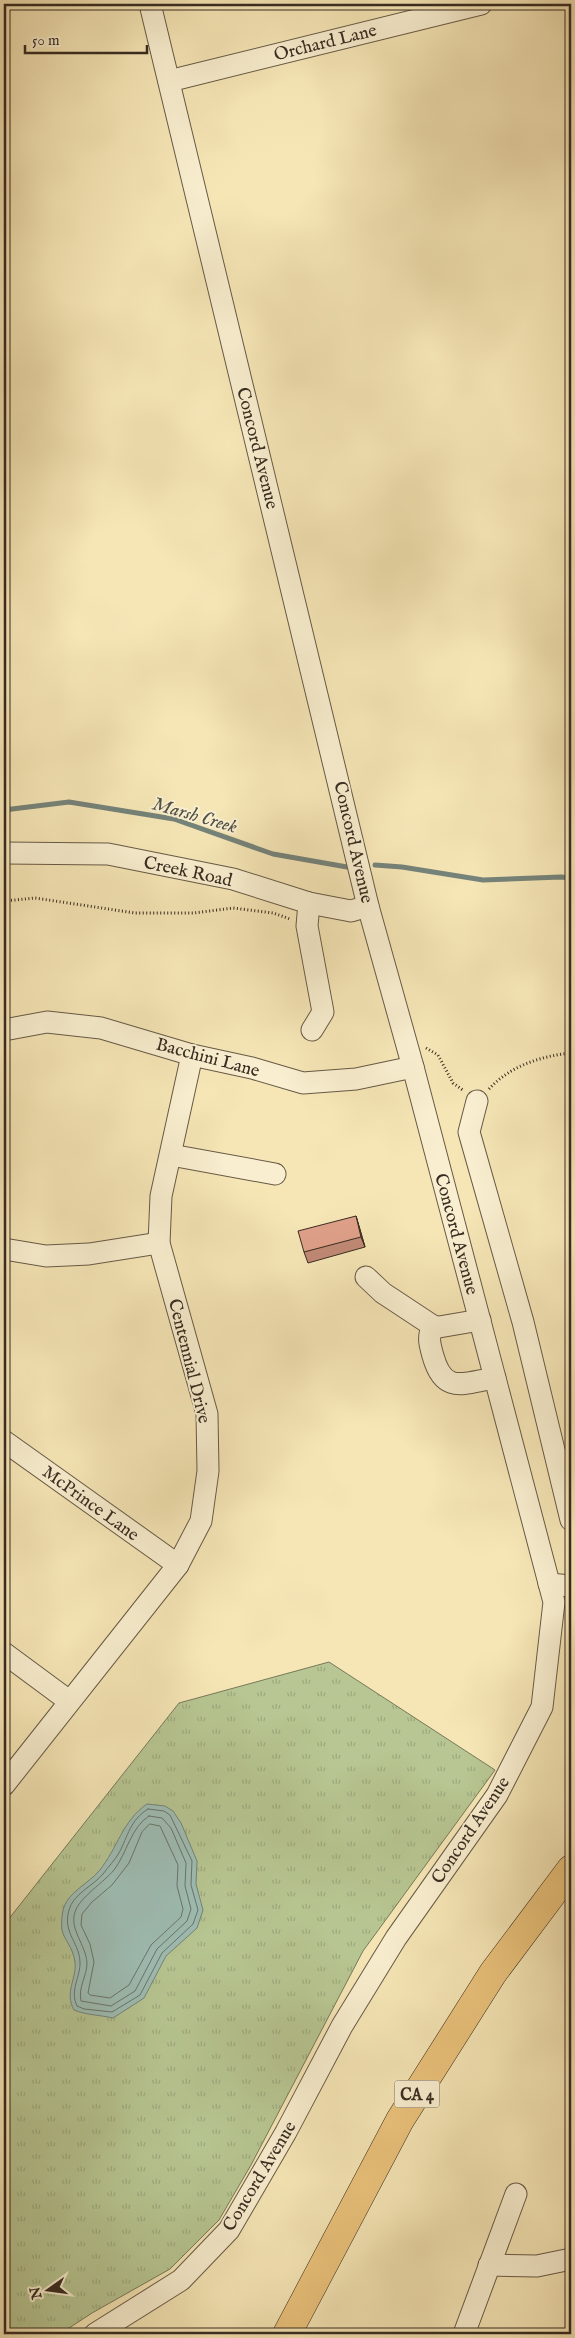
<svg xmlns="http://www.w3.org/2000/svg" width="575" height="2338" font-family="'IM FELL English',serif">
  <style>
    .grass { fill: url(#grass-tufts); stroke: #77785a }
    .water { fill: #9ebeb5; stroke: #75837a }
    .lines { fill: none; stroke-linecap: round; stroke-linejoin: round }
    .shore { stroke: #6a746b; stroke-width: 1 }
    .stream { stroke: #75837a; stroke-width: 5 }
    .minor-casing { stroke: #675a46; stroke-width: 23 }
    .highway-casing { stroke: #372b21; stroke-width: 29 }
    .path { stroke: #372b21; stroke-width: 3; stroke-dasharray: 1 2.5; stroke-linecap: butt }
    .minor { stroke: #f9efd0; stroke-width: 21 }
    .highway { stroke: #ebc37b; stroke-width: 28 }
    .wall { fill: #c18a77; stroke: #372b21 }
    .shaded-wall { fill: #9d7161; stroke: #372b21 }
    .building { fill: #e0a18a; stroke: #372b21 }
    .labels { text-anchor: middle; stroke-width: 4; stroke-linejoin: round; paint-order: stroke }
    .shield { fill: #f9efd0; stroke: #716656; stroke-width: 1 }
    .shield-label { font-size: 16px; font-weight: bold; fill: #372b21 }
    .street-label { font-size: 18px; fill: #372b21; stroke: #f9efd0 }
    .water-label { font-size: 19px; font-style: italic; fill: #515046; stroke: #f9efd0 }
  </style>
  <defs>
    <pattern id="grass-tufts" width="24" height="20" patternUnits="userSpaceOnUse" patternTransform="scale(1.25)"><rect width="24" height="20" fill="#b7c692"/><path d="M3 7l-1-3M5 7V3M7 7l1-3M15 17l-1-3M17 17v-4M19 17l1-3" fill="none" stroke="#9eaa7e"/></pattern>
  </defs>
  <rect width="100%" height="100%" fill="#f6e6b6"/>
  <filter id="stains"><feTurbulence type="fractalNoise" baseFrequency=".004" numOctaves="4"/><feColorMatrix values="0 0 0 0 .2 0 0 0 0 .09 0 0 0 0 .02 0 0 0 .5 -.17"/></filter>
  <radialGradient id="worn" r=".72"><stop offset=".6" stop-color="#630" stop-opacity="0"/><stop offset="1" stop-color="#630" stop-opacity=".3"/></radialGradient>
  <path class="grass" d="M329 1662 495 1770 363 1951 251 2165 219 2220 170 2269 92 2313 60 2334H4V1925L179 1703Z"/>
  <path class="water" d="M147 1804 165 1806 173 1811 181 1823 197 1861 196 1884 203 1910 197 1928 166 1956 144 1998 113 2018C100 2015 86 2015 74 2010 64 1992 77 1979 75 1962 73 1947 64 1940 62 1930 61 1925 62 1912 64 1907 69 1892 89 1883 99 1871 118 1848 122 1821 147 1804Z"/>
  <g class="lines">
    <g class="shore">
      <path d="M148 1809 164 1811 170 1815 192 1861 191 1885 198 1910 193 1924 162 1953 140 1995 112 2012 84 2009 77 2006C70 1991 79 1979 80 1965 81 1943 62 1934 69 1910 73 1894 93 1886 103 1874 108 1867 115 1860 119 1853 128 1836 130 1820 148 1809Z"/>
      <path d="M149 1816 162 1818 171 1828 186 1863 185 1886 191 1909 187 1921 157 1949 135 1991 111 2006 81 2001C78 1987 87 1976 87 1963 86 1945 69 1929 75 1912 79 1898 104 1882 114 1870 127 1853 131 1827 149 1816Z"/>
      <path d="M150 1824 160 1826 178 1865 177 1886 183 1909 181 1917 151 1945 129 1985 110 1998 90 1995 88 1993 94 1962 90 1944 81 1925 82 1914 92 1902 112 1885 129 1863 142 1832Z"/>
    </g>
    <g class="stream">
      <path d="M4 810 69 802 174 819 273 854 347 867"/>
      <path d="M375 865 402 867 483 880 561 877 571 878"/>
    </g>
    <g class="minor-casing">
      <g id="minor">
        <path d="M169 81 481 4"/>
        <path d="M4 853 108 854 233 879 309 903 351 911 368 906"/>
        <path d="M309 903 307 926 323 1012 312 1030"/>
        <path d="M4 1030 47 1022 101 1028 192 1055 252 1068 303 1083 356 1079 413 1067"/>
        <path d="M477 1101 469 1132 523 1322 571 1520"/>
        <path d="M171 1155 275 1174"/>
        <path d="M4 1249 46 1256 89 1254 159 1243"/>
        <path d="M366 1277 383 1293 433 1326 439 1327 480 1320"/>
        <path d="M433 1326C427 1337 430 1345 433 1356 444 1395 463 1383 495 1378"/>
        <path d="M4 1441 178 1565"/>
        <path d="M549 1584 571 1586"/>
        <path d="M4 1653 69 1701"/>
        <path d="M4 1785 178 1565 201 1521 208 1471 207 1414 159 1243 161 1196 192 1055"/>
        <path d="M489 2265 537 2266 571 2259"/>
        <path d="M95 2334 181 2280 229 2230 286 2132 342 2026 396 1938 497 1795 542 1707 554 1602 413 1067 368 906 150 4"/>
        <path d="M464 2334 516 2194"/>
      </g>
    </g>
    <g class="highway-casing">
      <path id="highway" d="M287 2334 400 2120 493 1973 571 1869"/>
    </g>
    <g class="path">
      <path d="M4 901 35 898 135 913H194L233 908 273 913 290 919"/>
      <path d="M426 1048 438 1055 453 1083 464 1091"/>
      <path d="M489 1089C510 1066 541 1056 571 1053"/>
    </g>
    <use href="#minor" class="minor"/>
    <use href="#highway" class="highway"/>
  </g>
  <path class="wall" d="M356 1216 365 1247 308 1263 304 1252Z"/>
  <path class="shaded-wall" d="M356 1216 359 1226 365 1247 361 1237Z"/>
  <path class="building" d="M356 1216 361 1237 304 1252 298 1231Z"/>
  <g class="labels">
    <rect class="shield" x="394.5" y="2080.5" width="45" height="27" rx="4"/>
    <g class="shield-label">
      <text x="417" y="2100">CA 4</text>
    </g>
    <g class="street-label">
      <text transform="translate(325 42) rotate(-14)" y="6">Orchard Lane</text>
      <text transform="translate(258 448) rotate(76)" y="6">Concord Avenue</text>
      <text transform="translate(354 842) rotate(77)" y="6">Concord Avenue</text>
      <text transform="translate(188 871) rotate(12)" y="6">Creek Road</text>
      <text transform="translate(208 1057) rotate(15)" y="6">Bacchini Lane</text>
      <text transform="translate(457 1234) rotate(75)" y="6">Concord Avenue</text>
      <text transform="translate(190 1361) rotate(76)" y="6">Centennial Drive</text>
      <text transform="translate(91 1503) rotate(36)" y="6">McPrince Lane</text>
      <text transform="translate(470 1830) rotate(-56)" y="6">Concord Avenue</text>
      <text transform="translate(259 2176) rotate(-59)" y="6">Concord Avenue</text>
    </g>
    <g class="water-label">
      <text transform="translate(195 814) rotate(16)" y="7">Marsh Creek</text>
    </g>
  </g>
  <rect width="575" height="2338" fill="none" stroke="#f6e6b6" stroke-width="20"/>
  <rect x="5" y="5" width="565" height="2328" fill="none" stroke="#372b21" stroke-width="2.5"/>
  <rect x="10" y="10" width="555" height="2318" fill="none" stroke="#372b21"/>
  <g transform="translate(48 2290) rotate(256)" stroke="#f9efd0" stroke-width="4" paint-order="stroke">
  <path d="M0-4L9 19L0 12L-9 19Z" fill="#372b21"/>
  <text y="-8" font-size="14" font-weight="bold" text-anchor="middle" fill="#372b21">N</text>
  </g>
  <path d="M25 45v8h122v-8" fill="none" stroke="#372b21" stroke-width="2.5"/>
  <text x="32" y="45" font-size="15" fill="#372b21" stroke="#f9efd0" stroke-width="4" paint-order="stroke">50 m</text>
  <rect width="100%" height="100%" filter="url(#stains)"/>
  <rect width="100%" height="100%" fill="url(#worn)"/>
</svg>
